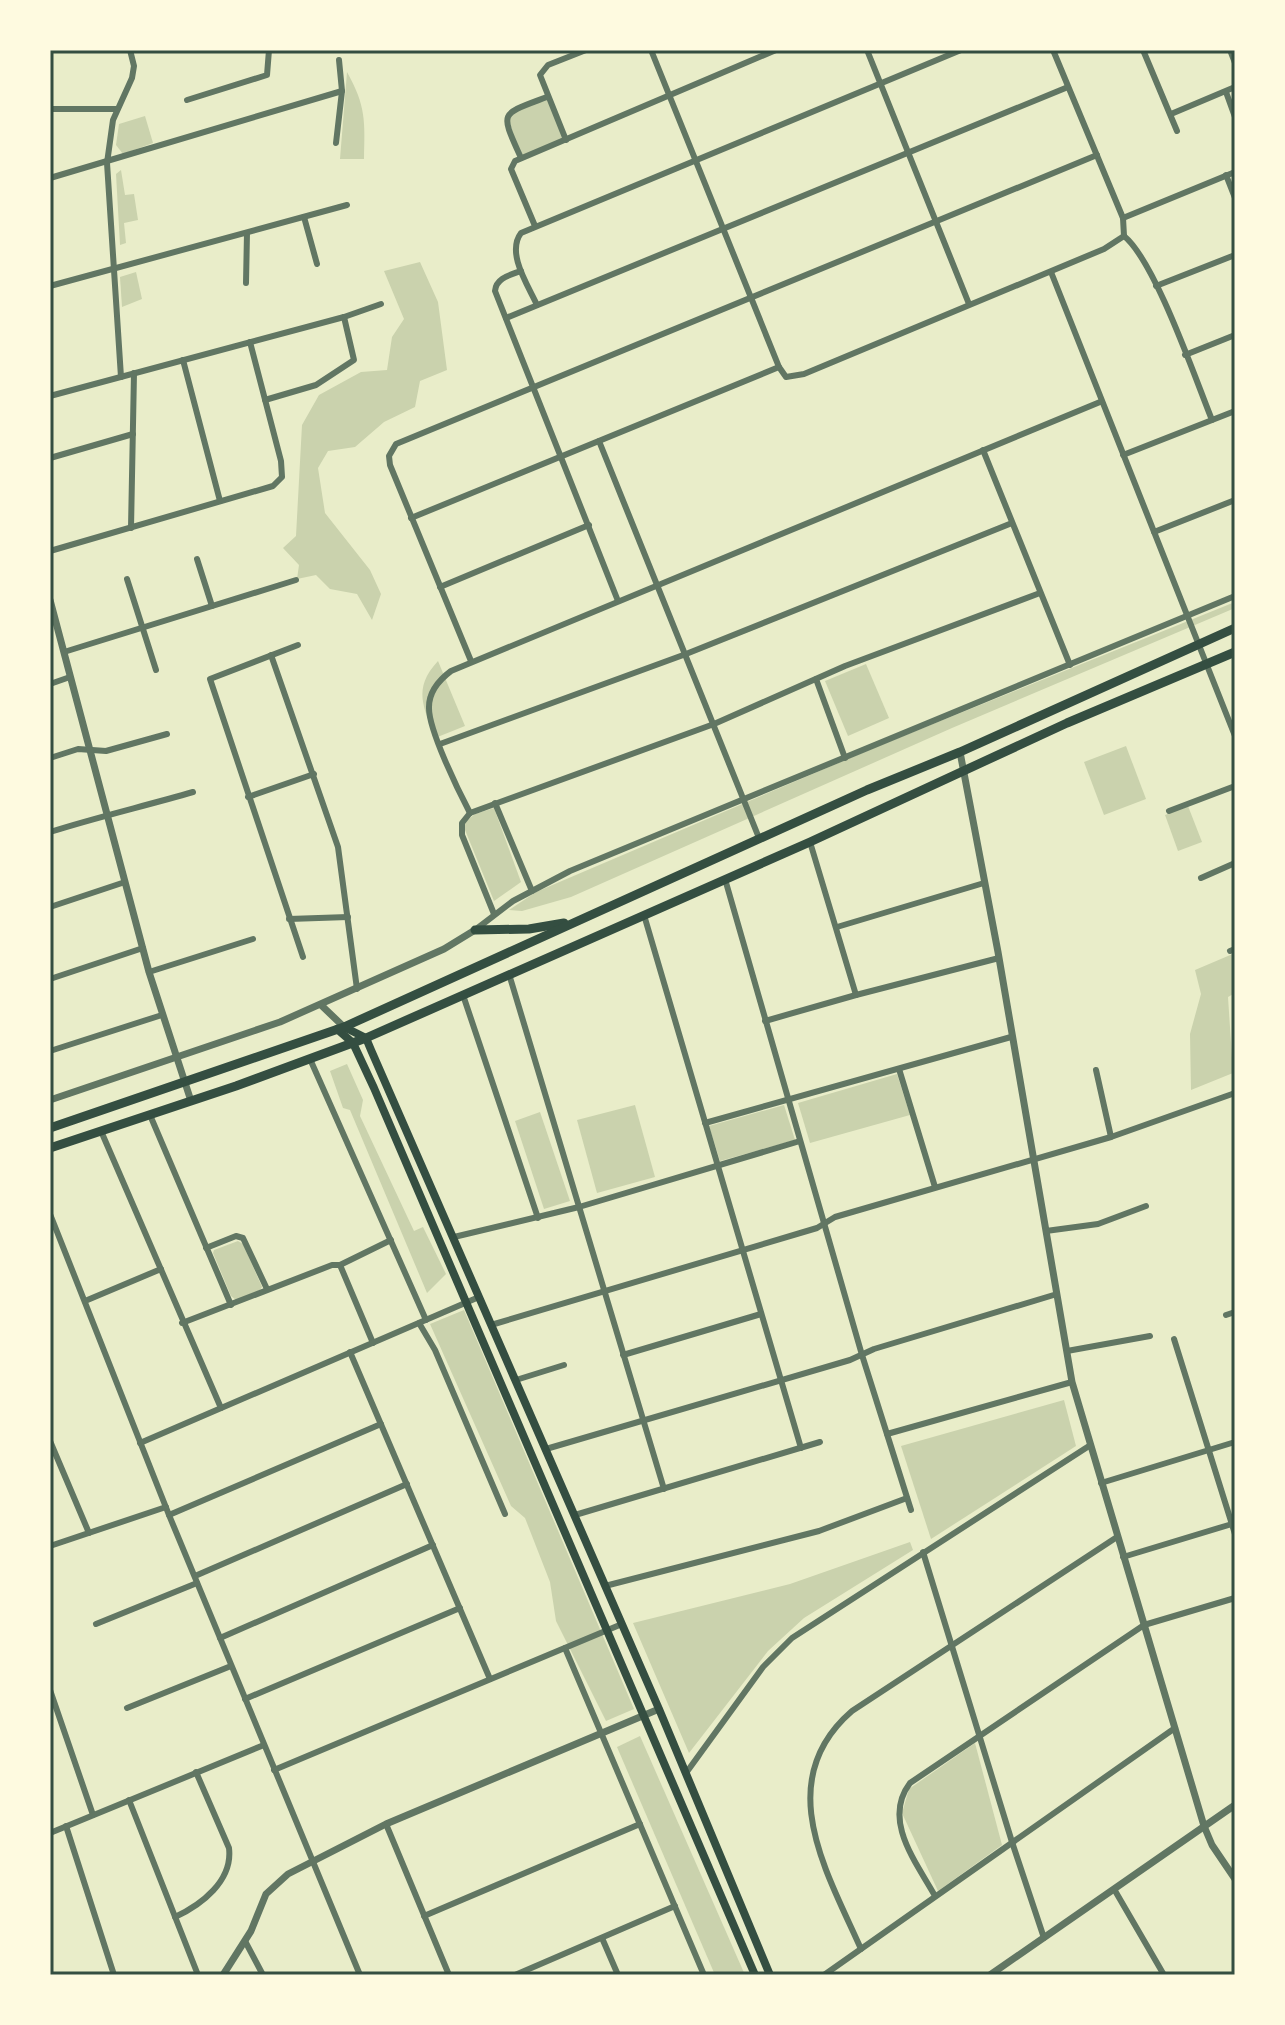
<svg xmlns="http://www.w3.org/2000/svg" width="1285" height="2025" font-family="'Fira Sans Condensed',sans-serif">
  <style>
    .green { fill: #cad2ad }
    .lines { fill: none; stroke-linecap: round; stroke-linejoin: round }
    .minor { stroke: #617663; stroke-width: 6 }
    .tertiary { stroke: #617663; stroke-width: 7 }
    .secondary { stroke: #344e41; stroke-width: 8 }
    .primary { stroke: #344e41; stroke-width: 9 }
    .neatline { fill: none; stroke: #344e41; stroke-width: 3 }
  </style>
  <rect width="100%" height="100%" fill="#e9edc9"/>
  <g class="green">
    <path d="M347 72C366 106 365 121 364 159H340Z"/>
    <path d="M547 97 566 140 521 158 507 114Z"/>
    <path d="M145 116 153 143 123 154 116 145 119 124Z"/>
    <path d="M121 170 125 195 134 194 138 220 124 223 126 243 120 245 116 174Z"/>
    <path d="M420 262 438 302 447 370 420 381 415 407 384 422 355 447 328 451 318 468 325 513 370 570 381 594 372 620 357 594 330 589 316 575 297 579 299 565 283 548 296 536 302 425 319 395 361 372 387 370 392 337 404 319 384 271Z"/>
    <path d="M136 272 142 299 122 307 120 277Z"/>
    <path d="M1235 602V608L952 728 571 897 522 911 509 910 536 892 876 747Z"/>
    <path d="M438 661 465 726 435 738C424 707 412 689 438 661Z"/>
    <path d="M866 664 889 718 848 736 825 681Z"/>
    <path d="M1126 746 1146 799 1104 815 1084 762Z"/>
    <path d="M1188 806 1202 842 1178 851 1165 815Z"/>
    <path d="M494 808 521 882 494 901 465 830V822L475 814Z"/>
    <path d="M1235 953V993L1228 997 1233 1073 1191 1090 1190 1034 1201 994 1195 970Z"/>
    <path d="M347 1064 363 1100 360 1116 414 1231 423 1227 446 1274 427 1293 350 1110 343 1108 330 1071Z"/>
    <path d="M897 1074 910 1115 810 1143 798 1103Z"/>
    <path d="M635 1105 655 1177 597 1193 577 1120Z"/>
    <path d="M784 1105 795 1140 720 1161 709 1126Z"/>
    <path d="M540 1112 570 1201 544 1209 515 1121Z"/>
    <path d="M238 1241 243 1244 262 1287 260 1290 236 1300 231 1296 213 1253 214 1250Z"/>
    <path d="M464 1310 634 1709 606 1721 556 1621 550 1582 525 1518 511 1506 430 1324Z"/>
    <path d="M1064 1400 1076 1446 931 1539 901 1446Z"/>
    <path d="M910 1542 913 1550 804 1618 768 1651 689 1753 633 1623 790 1584Z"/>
    <path d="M640 1736 745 1975H715L617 1747Z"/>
    <path d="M975 1743 1002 1845 938 1891 902 1813 909 1789Z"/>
  </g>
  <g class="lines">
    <g class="minor">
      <path d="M651 50 779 367 786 377 804 374 1104 249 1124 236"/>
      <path d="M867 50 969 304"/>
      <path d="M1053 50 1123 218 1124 236"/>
      <path d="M1143 50 1177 131"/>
      <path d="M1230 50 1235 63"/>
      <path d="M1226 92 1235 117"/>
      <path d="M187 100 267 75 269 50"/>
      <path d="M50 109H117"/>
      <path d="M1171 114 1235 87"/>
      <path d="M566 140 540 75 548 65 586 50"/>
      <path d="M336 143 342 91 339 60"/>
      <path d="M521 158C500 111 499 115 547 97"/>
      <path d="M1226 175 1235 198"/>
      <path d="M50 178 342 91"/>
      <path d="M304 217 317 264"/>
      <path d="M1123 218 1235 172"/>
      <path d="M535 226 511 169 515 161 776 50"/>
      <path d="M1124 236C1155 261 1195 378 1212 420"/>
      <path d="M521 271C510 275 496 278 495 291L618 601"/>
      <path d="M1051 272 1235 736"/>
      <path d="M246 283 247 233"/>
      <path d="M50 286 347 205"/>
      <path d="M1156 286 1235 255"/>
      <path d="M537 305C528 285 506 253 521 233L961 50"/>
      <path d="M506 318 1068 87"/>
      <path d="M1185 355 1235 335"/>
      <path d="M183 360 220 501"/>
      <path d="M121 377 107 163 113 120 132 78 134 66 130 50"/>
      <path d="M50 396 344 317 381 304"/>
      <path d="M265 400 316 385 354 360 344 317"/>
      <path d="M599 441 759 838"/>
      <path d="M983 450 1070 665"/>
      <path d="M1123 455 1235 411"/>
      <path d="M50 458 133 434"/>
      <path d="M411 518 779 367"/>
      <path d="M131 528 134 373"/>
      <path d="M1154 532 1235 500"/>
      <path d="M50 551 273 486 282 477 281 461 250 342"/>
      <path d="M197 559 212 606"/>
      <path d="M127 579 156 670"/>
      <path d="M440 587 589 525"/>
      <path d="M298 645 210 679 303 957"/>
      <path d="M64 652 296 580"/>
      <path d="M271 655 338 847 357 989"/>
      <path d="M471 661 390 465 389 456 396 444 1097 155"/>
      <path d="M816 679 845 758"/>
      <path d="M50 684 70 677"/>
      <path d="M440 744 686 654 1012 523"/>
      <path d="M50 758 78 749 106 751 167 734"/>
      <path d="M248 797 314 774"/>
      <path d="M495 803 532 891"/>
      <path d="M1169 811 1235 786"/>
      <path d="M470 813C459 792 428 729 429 707 429 692 439 680 451 671L1100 402"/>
      <path d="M470 813 714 724 845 666 1040 593"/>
      <path d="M470 813 462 823V835L494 914"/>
      <path d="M50 832C97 817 145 806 193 792"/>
      <path d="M810 842 856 995"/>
      <path d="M1201 878 1235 863"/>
      <path d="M725 879 862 1355 911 1510"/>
      <path d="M50 907 125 882"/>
      <path d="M644 915 801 1448"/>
      <path d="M289 919 348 917"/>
      <path d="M837 927 984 883"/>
      <path d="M475 930 513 901 570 871 1235 596"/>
      <path d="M1230 951 1235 949"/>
      <path d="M149 972 253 939"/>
      <path d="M509 974 664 1489"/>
      <path d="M50 979 143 948"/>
      <path d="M463 995 538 1218"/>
      <path d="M765 1021 856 995 999 958"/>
      <path d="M50 1051 162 1015"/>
      <path d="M310 1059 426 1320"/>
      <path d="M899 1069 935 1187"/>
      <path d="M1096 1070 1111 1137"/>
      <path d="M150 1115 231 1305"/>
      <path d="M705 1123 1011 1037"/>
      <path d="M101 1131 221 1408"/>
      <path d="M50 1214 169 1515 360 1975"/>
      <path d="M1046 1231 1098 1224 1146 1206"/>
      <path d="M454 1237 579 1207 800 1141"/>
      <path d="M206 1248 236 1236 243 1238 267 1289"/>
      <path d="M340 1265 373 1343"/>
      <path d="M85 1301 161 1269"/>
      <path d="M1226 1315 1235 1312"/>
      <path d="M182 1323 332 1265H340L391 1240"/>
      <path d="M419 1323 435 1350 505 1514"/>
      <path d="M491 1325 817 1228 835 1217 1111 1137 1235 1093"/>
      <path d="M1174 1339 1235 1534"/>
      <path d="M1067 1351 1150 1336"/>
      <path d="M350 1352 490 1679"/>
      <path d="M623 1355 761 1314"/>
      <path d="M516 1380 564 1365"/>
      <path d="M887 1434 1072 1382"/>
      <path d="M50 1441 89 1533"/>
      <path d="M140 1443 479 1297"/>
      <path d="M546 1449 850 1360 874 1349 1057 1294"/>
      <path d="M1101 1483 1235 1442"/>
      <path d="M169 1515 381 1424"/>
      <path d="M575 1515 820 1442"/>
      <path d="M50 1546 166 1507"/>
      <path d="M923 1552 1012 1842 1044 1938"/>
      <path d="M1123 1557 1232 1524"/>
      <path d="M195 1576 407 1484"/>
      <path d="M605 1586 819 1531 907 1498"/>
      <path d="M96 1624 197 1583"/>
      <path d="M220 1638 433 1545"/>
      <path d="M565 1648 704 1975"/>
      <path d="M50 1690 93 1815"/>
      <path d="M245 1699 460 1608"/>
      <path d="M127 1708 231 1666"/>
      <path d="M274 1770 622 1624"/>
      <path d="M686 1773 763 1667 792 1638 1089 1446"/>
      <path d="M129 1800 198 1975"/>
      <path d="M386 1824 449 1975"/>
      <path d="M66 1826 114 1975"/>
      <path d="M50 1833 264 1745"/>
      <path d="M1114 1889 1164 1975"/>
      <path d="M935 1896C916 1862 882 1820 910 1783L1144 1625 1235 1598"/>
      <path d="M424 1916 640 1824"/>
      <path d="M175 1917C201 1905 233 1881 229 1848L196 1772"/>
      <path d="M602 1938 618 1975"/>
      <path d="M245 1941 263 1975"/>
      <path d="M861 1949C827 1872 771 1781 852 1711L1117 1537"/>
      <path d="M515 1975 675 1906"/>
      <path d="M824 1975 1175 1728"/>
    </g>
    <g class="tertiary">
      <path d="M50 600 149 972 191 1101"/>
      <path d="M960 752 998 952 1072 1382 1204 1826 1212 1845 1235 1879"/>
      <path d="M321 1005 344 1027"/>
      <path d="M50 1100 280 1022 444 949 475 930"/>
      <path d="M223 1975 251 1931 266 1894 288 1874 386 1824 659 1709"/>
      <path d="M990 1975 1235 1805"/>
    </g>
    <g class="secondary">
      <path d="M344 1027 366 1038 371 1050 659 1709 770 1975"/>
      <path d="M337 1029 353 1043 374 1088 755 1975"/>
    </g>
    <g class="primary">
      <path d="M475 930 529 929 564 923"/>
      <path d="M50 1128 344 1027 867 790 960 752 1235 628"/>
      <path d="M50 1148 236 1086 366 1038 810 842 1067 723 1235 652"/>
    </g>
  </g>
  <rect width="1285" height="2025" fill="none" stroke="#fefae0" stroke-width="104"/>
  <rect x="52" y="52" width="1181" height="1921" class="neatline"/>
</svg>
